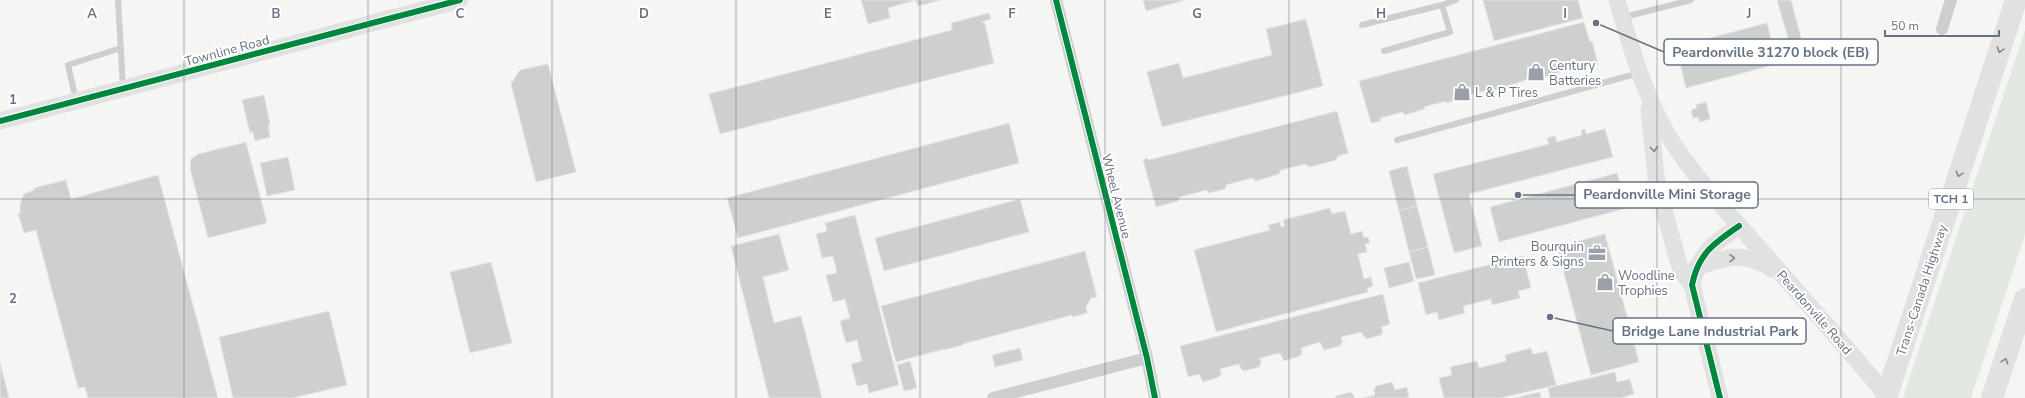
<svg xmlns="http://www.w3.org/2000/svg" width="2025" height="398" font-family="'Nunito Sans',sans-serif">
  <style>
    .green { fill: #e4e8e2 }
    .building { fill: #ced0d0; stroke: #e4e4e4 }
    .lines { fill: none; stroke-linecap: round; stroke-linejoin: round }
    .lane { stroke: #cdcecf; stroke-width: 6 }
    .street { stroke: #cdcecf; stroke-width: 12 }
    .secondary { stroke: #e1e1e1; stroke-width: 17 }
    .highway { stroke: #e1e1e1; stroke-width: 22 }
    .cycleway-casing { stroke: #fff; stroke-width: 8 }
    .cycleway { stroke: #00873e; stroke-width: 6 }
    .oneway { stroke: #7f8895 }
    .grid { fill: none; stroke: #677282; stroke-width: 1; stroke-opacity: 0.55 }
    .labels { text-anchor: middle; stroke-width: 4; stroke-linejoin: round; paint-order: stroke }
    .shield { fill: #fff; stroke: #959ca8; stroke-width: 1 }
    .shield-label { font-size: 12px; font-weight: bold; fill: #677282 }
    .street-label { font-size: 13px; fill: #677282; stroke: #fff }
    .poi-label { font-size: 13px; fill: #677282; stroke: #fff; text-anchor: start }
    .grid-label { font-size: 13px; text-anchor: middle; font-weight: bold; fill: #677282; stroke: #fff; stroke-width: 4; stroke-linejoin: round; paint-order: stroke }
    .leader { fill: none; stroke: #677282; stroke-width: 1.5 }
    .callout-dot { fill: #677282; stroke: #fff; stroke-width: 1.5 }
    .callout { fill: #fff; stroke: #677282; stroke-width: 1.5 }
    .callout-label { font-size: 14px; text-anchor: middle; font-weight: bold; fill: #677282 }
  </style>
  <rect width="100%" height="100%" fill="#f5f5f4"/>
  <path class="green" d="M2025 30V234L1971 398H1903Z"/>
  <g class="building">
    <path d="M861 0H941L918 6 916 0 888 8 890 18 868 24Z"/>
    <path d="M1143 0H1185L1146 11Z"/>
    <path d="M1483 0H1578L1583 18 1494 41Z"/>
    <path d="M1777 0H1791L1804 49 1792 52Z"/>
    <path d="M989 13 991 19 982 22 985 24 994 63 720 134 709 94 952 30 951 23Z"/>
    <path d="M1306 19 1323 86 1162 127 1147 72 1179 63 1183 78 1272 55 1266 29Z"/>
    <path d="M1584 22 1590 42 1592 41 1598 64 1576 69 1575 67 1533 81 1532 78 1490 92 1489 90 1467 95V98L1446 103V101L1424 107 1425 109 1404 115 1403 112 1380 118 1381 121 1371 123 1359 81Z"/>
    <path d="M1767 23 1777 64 1686 88 1676 47Z"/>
    <path d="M548 64 576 172 536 182 511 84 520 70Z"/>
    <path d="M264 95 270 124 268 125 270 137 255 141 253 132 250 133 242 100Z"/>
    <path d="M1706 102 1710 119 1700 122 1698 117 1693 118 1691 110 1697 108 1696 105Z"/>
    <path d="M1337 111 1348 153 1338 156 1336 160 1309 167 1305 164 1281 170 1279 174 1256 181 1252 178 1226 185 1225 189 1209 193 1206 190 1180 197 1178 201 1156 207 1143 160 1147 158 1149 160Z"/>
    <path d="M1009 123 1019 163 738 238 727 198Z"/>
    <path d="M1585 129 1586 134 1605 129 1613 157 1469 194 1482 246 1454 253 1433 174 1549 144 1547 138 1555 136 1557 142 1582 135 1581 130Z"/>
    <path d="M246 142 267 223 208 238 190 168 191 159 198 154Z"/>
    <path d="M288 157 295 190 267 196 260 163Z"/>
    <path d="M1407 166 1417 206 1399 211 1389 171Z"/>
    <path d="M1617 173 1627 208 1499 242 1490 207Z"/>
    <path d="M158 175 218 398H88L85 387 78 388 36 230 24 233 18 214 20 213V204L24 194 34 190V188L66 180 71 199Z"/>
    <path d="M1020 199 1029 232 884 271 875 238Z"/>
    <path d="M1417 206 1428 247 1409 252 1399 211Z"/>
    <path d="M1330 208 1332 214 1345 211 1351 234 1362 231 1364 238 1368 237 1370 243 1365 244 1367 252 1358 254 1364 279 1371 277 1373 286 1367 288 1368 292 1216 332 1194 250 1270 230 1268 225 1280 222 1281 227 1285 226 1283 220Z"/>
    <path d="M855 215 899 385 869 393 867 384 857 386 851 364 862 361 857 340 846 343 840 321 850 318 845 299 833 302 826 275 837 273 833 256 822 258 816 234 827 231 825 223Z"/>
    <path d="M779 234 789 270 763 277 770 307 774 323 801 316 822 398H769L731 246Z"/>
    <path d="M1605 234 1639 362 1591 375 1557 247Z"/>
    <path d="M1428 247 1435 275 1416 279 1409 252Z"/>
    <path d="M1085 251 1097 297 1091 298 1086 307 1087 313 1073 317 1072 315 963 344V345L944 350V349L896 362 881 306Z"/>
    <path d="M1523 256 1531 288 1518 291 1520 298 1492 305 1491 299 1463 306 1465 313 1439 320 1437 312 1426 315 1418 283Z"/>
    <path d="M491 262 512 343 470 353 450 272Z"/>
    <path d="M1409 262 1414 281 1389 288 1384 268Z"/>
    <path d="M1383 294 1390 324 1381 327 1383 331 1381 335 1366 339 1361 332 1341 337 1342 342 1340 346 1324 350 1320 342 1301 348 1302 352 1300 356 1284 361 1280 353 1260 358 1261 363 1259 367 1244 371 1241 369 1239 364 1220 369 1221 374 1219 377 1203 382 1199 374 1188 377 1180 346Z"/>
    <path d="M329 311 347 385 293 398H233L219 337Z"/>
    <path d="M1020 348 1023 360 995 367 992 355Z"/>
    <path d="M1531 348 1533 354 1547 351 1556 385 1501 398H1444L1439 378 1452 375 1450 367 1477 361 1479 368 1506 361 1505 355Z"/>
    <path d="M910 361 917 388 904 391 897 365Z"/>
    <path d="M0 362 9 398H0Z"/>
    <path d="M1615 372 1617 382 1630 379 1634 394 1621 398H1550L1548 388Z"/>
    <path d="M1392 382 1395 390 1407 387 1409 398H1363L1375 395 1374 390 1376 386Z"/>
    <path d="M1351 392 1355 398H1335L1336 396Z"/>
    <path d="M1540 392 1541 398H1514Z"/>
  </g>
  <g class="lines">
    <g class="lane">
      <path d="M118 0 123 88"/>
      <path d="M1624 17 1691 0"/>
      <path d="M1362 25 1442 5 1456 0"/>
      <path d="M1384 51 1450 32 1442 5"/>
      <path d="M76 100 68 65 121 48"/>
      <path d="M1397 140 1639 73"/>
    </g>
    <g class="street">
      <path d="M1056 0 1147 358 1155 398"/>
      <path d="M1942 29 1951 0"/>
      <path d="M993 398 1147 358"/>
    </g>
    <g class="secondary">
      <path d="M1617 0C1630 44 1642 88 1664 128 1686 168 1727 212 1758 247 1802 297 1846 347 1889 398"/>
      <path d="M1649 109 1656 176 1665 214 1681 271 1692 285"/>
      <path d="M0 121 460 0"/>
      <path d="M1695 268C1724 257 1744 250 1772 269"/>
      <path d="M1720 398 1692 285C1698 254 1714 243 1739 226"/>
    </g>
    <g class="highway">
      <path d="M1886 398 2016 0"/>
      <path d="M1992 398 2025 299"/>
    </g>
    <g class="cycleway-casing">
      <g id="cycleway">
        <path d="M1056 0 1147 358 1155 398"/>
        <path d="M0 121 460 0"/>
        <path d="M1720 398 1692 285C1698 254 1714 243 1739 226"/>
      </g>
    </g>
    <use href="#cycleway" class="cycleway"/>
  </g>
  <defs><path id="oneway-chevron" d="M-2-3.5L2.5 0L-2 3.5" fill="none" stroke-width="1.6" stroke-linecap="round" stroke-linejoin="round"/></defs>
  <g class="oneway">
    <use href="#oneway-chevron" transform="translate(2000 50) rotate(108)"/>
    <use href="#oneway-chevron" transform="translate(1654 149) rotate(85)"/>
    <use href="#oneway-chevron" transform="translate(1959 174) rotate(108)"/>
    <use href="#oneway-chevron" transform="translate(1732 258) rotate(-3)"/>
    <use href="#oneway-chevron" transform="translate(2005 361) rotate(-72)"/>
  </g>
  <path class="grid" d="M184 0V398M368 0V398M552 0V398M736 0V398M920 0V398M1105 0V398M1289 0V398M1473 0V398M1657 0V398M1841 0V398M0 199H2025"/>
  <defs>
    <g id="shop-bare" transform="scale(1.38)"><path d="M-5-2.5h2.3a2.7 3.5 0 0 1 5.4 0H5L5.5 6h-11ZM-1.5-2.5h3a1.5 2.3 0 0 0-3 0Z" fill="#99a0aa" stroke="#fff" stroke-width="2.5" paint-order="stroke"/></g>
    <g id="office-bare" transform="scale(1.38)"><path d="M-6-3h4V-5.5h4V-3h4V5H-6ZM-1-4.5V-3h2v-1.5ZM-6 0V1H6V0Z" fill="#99a0aa" stroke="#fff" stroke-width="2.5" paint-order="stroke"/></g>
  </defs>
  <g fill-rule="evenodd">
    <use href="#shop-bare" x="1536" y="72"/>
    <use href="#shop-bare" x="1462" y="92"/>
    <use href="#office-bare" x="1597" y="253"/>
    <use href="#shop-bare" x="1605" y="282"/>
  </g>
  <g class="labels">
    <rect class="shield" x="1929" y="189" width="44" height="20" rx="3"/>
    <g class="shield-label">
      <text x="1951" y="203">TCH 1</text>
    </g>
    <g class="street-label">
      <text transform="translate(227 50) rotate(-15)" y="5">Townline Road</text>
      <text transform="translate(1117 196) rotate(76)" y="5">Wheel Avenue</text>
      <text transform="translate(1921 290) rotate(-72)" y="5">Trans-Canada Highway</text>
      <text transform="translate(1815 312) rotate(49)" y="5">Peardonville Road</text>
    </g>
    <g class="poi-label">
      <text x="1549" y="70">Century<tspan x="1549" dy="15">Batteries</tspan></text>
      <text x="1475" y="97">L &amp; P Tires</text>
      <text x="1584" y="251" text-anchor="end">Bourquin<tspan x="1584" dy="15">Printers &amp; Signs</tspan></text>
      <text x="1618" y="280">Woodline<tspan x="1618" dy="15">Trophies</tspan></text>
    </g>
  </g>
  <g class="grid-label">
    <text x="92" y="18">A</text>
    <text x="276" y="18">B</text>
    <text x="460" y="18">C</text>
    <text x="644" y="18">D</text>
    <text x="828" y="18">E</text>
    <text x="1012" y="18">F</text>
    <text x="1197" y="18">G</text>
    <text x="1381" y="18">H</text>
    <text x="1565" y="18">I</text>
    <text x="1749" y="18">J</text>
    <text x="13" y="104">1</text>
    <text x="13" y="303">2</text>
  </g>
  <path class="leader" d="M1596 23L1664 52M1518 195L1575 195M1550 317L1613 331"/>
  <g class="callout-dot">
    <circle cx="1596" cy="23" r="4"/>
    <circle cx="1518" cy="195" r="4"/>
    <circle cx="1550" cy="317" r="4"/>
  </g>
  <g class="callout">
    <rect x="1664" y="39" width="214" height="26" rx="4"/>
    <rect x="1575" y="182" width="183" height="26" rx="4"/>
    <rect x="1613" y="318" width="193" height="26" rx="4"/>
  </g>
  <g class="callout-label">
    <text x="1771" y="57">Peardonville 31270 block (EB)</text>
    <text x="1667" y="199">Peardonville Mini Storage</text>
    <text x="1710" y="336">Bridge Lane Industrial Park</text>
  </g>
  <path d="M1885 30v6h114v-6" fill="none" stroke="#677282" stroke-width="2"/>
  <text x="1891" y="30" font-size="12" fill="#677282" stroke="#ffffff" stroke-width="3" paint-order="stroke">50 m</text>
</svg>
